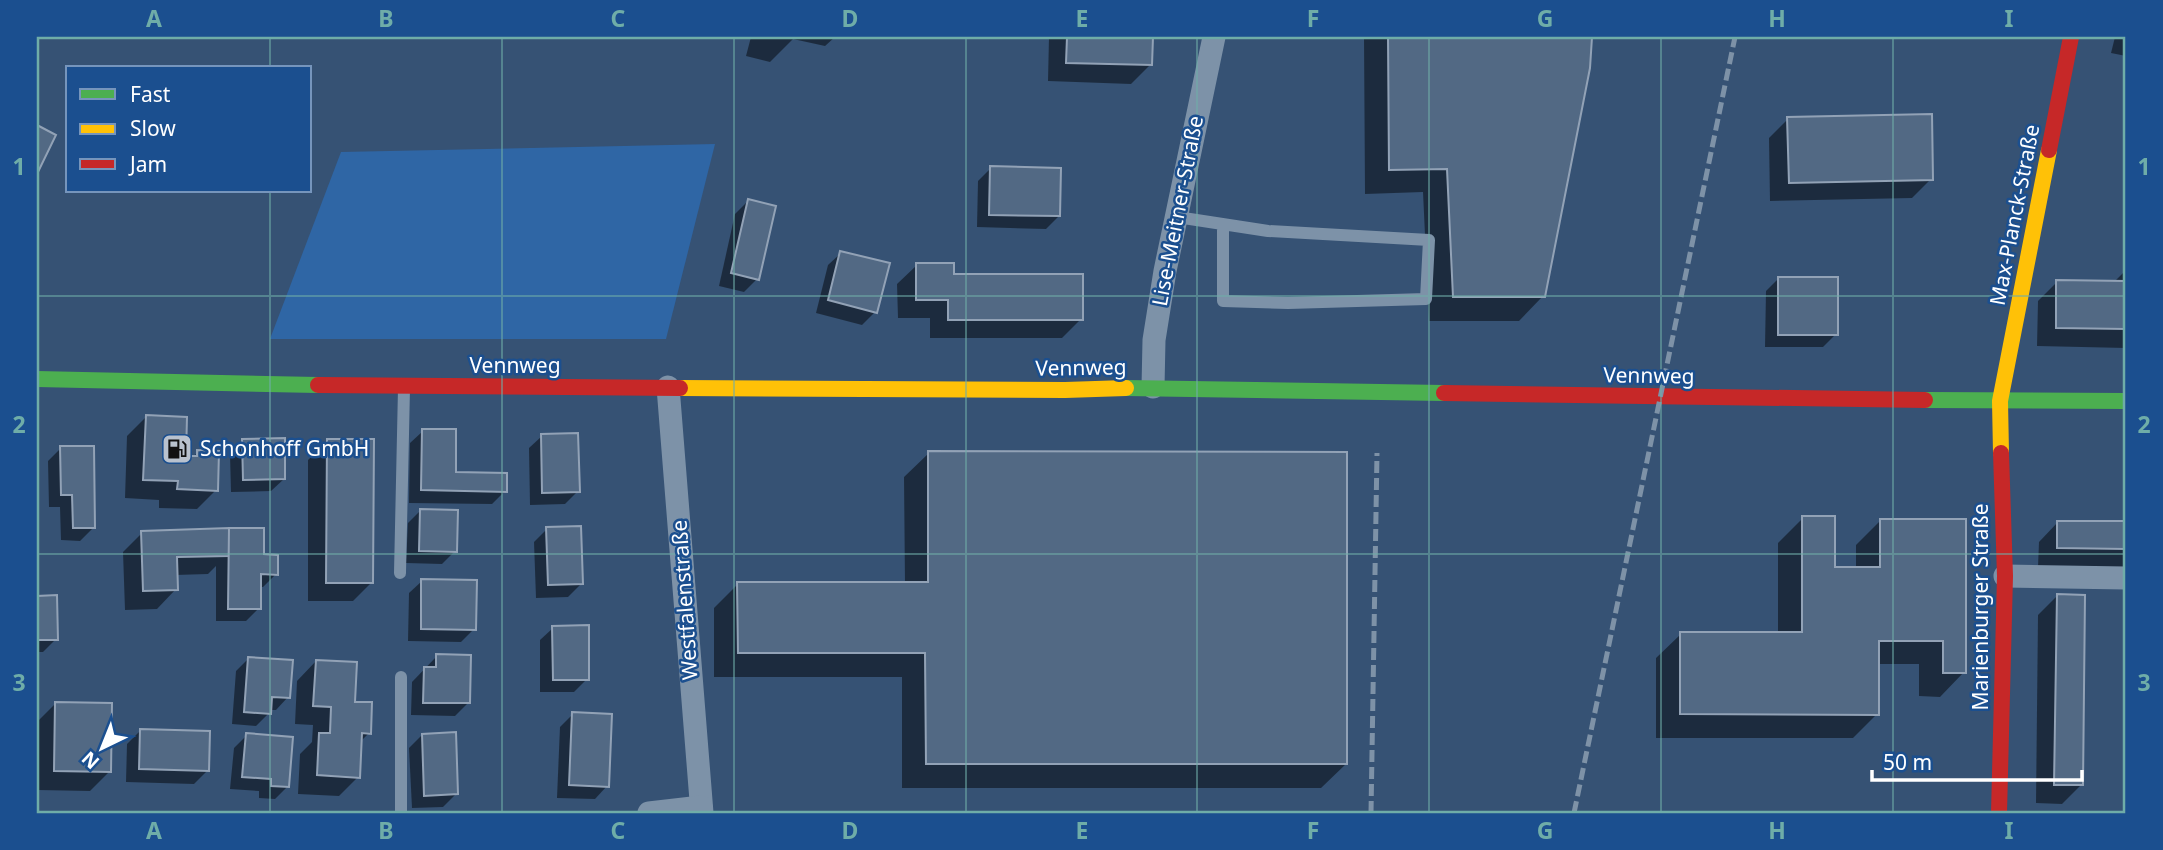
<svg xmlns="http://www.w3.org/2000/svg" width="2163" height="850" font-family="'Noto Sans',sans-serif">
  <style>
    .green { fill: #2f66a5 }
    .shadow { fill: #0007 }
    .building { fill: #526984; stroke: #92a2b6; stroke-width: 2 }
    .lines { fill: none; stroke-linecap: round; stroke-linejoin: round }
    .lane { stroke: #7d92a8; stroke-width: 12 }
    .street { stroke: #7d92a8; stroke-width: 23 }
    .fast { stroke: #4caf50; stroke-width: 16 }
    .slow { stroke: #ffc107; stroke-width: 16 }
    .jam { stroke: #c62828; stroke-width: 16 }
    .rail { stroke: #7e92a7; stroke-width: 5; stroke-dasharray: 12 5; stroke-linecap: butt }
    .grid { fill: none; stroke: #6fada8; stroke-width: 2; stroke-opacity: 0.55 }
    .labels { text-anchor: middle; stroke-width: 5; stroke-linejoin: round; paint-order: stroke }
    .street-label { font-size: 21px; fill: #fff; stroke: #1b4f8f }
    .poi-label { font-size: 21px; fill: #fff; stroke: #1b4f8f; text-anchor: start }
    .neatline { fill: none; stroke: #6fada8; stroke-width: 2.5 }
    .grid-label { font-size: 23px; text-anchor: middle; font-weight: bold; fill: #6fada8 }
  </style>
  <rect width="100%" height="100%" fill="#365274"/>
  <path class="green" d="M715 144 666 339H270L341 152Z"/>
  <g class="shadow">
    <path d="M751 37H835L825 46 793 39 770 62 746 56Z"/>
    <path d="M1049 37H1151L1150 65 1131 84 1048 81Z"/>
    <path d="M1364 37H1590L1589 67 1543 296 1519 321H1429L1423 192 1365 194Z"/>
    <path d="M2115 37H2126V56L2111 53Z"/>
    <path d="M1788 119 1931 179 1912 198 1770 201 1769 138Z"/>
    <path d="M991 168 1059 216 1046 229 977 227 978 181Z"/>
    <path d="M748 201 757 279 744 292 719 286 735 214Z"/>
    <path d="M841 253 875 312 862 325 816 313 828 265Z"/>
    <path d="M917 265 952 276 1081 319 1062 338H930V318H898L897 284Z"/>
    <path d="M2126 270V348L2037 346 2038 301 2057 282H2114Z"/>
    <path d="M1779 278 1836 334 1823 347H1765L1766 291Z"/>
    <path d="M146 417 184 457 192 458 198 452 216 490 197 509 159 508V500L125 498 127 436Z"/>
    <path d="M423 431 454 474 505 491 492 504 409 503 410 443Z"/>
    <path d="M542 436 578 491 565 504 530 505 529 448Z"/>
    <path d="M243 441 284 479 271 491 231 492 230 454Z"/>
    <path d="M328 441 372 582 353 601H308V460Z"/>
    <path d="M61 448 93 528 80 541 61 540 60 507H49L48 461Z"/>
    <path d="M929 453 1346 764 1321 788H902V677H714V608L738 584H905L904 477Z"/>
    <path d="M421 510 455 551 442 564 406 563 408 523Z"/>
    <path d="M1803 518 1834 568H1856V545L1880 521 1964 672 1940 697 1919 696V664H1877V714L1853 738H1656V658L1681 634H1778V543Z"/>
    <path d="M2058 522 2126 523V568L2038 567 2039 542Z"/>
    <path d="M547 529 581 584 568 597 536 598 534 542Z"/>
    <path d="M142 533 262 556 276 574 263 587H259V608L246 621H216V566L208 574 175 575 176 589 157 609 125 610 123 552Z"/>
    <path d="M422 581 474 629 461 642 408 641 409 593Z"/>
    <path d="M2057 596 2081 785 2062 804 2036 803 2038 615Z"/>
    <path d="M55 597 56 639 43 652H37V598Z"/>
    <path d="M553 628 587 679 574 692H540V640Z"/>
    <path d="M437 656 468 703 455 716 411 715 412 682Z"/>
    <path d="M249 658 288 697 276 710H269V713L256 726 232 724 236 671Z"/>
    <path d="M316 661 353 703 369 733 359 743 358 777 339 796 298 794 300 754 312 742 313 725 295 724 297 681Z"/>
    <path d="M56 703 109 772 90 791 37 790V722Z"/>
    <path d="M573 714 607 786 595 799 557 798 560 727Z"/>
    <path d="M140 731 207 771 194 784 126 782 127 744Z"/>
    <path d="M247 735 288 786 275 799 259 798V791L230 789 234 748Z"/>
    <path d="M422 735 456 794 443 807 412 808 409 748Z"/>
  </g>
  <g class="building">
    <path d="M1067 37H1153L1152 65 1066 63Z"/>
    <path d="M1388 37H1592L1590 68 1545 297H1453L1447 169 1389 170Z"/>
    <path d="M1932 114 1933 180 1789 183 1787 117Z"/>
    <path d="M37 125 56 135 37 174Z"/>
    <path d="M990 166 1061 168 1060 216 989 215Z"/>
    <path d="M748 199 776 206 759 280 731 273Z"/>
    <path d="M840 251 890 263 877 313 828 300Z"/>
    <path d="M916 263H954V274H1083V320H948V300H916Z"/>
    <rect x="1778" y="277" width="60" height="58"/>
    <path d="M2056 280 2126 281V329L2056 328Z"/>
    <path d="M146 415 187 417 186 456H197V450L219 451 218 491 177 489 178 481 143 480Z"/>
    <path d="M422 429H456V472L507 473V492L421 490Z"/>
    <path d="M578 433 580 492 542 493 541 434Z"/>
    <path d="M285 438V479L243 480 242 439Z"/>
    <path d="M327 439H374L373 583H326Z"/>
    <path d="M60 446H94L95 528H73L72 495H61Z"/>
    <path d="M928 451 1347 452V764H926L925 653H738L737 582H928Z"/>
    <path d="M420 509 458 510 457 552 419 551Z"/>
    <path d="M1802 516H1835V567H1880V519H1966V673H1943V641H1879V715L1680 714V632H1802Z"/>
    <path d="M2057 521H2126V549L2057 548Z"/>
    <path d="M581 526 583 584 548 585 546 527Z"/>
    <path d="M229 528V556L177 557 178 590 143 591 141 531Z"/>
    <path d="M229 528H264V554L278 555V575L261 574V609H228Z"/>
    <path d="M421 579 477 580 476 630 421 629Z"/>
    <path d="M2057 594 2085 595 2083 785H2054Z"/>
    <path d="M57 595 58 640H37V596Z"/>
    <path d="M589 625V680H553L552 626Z"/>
    <path d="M436 654 471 655 470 703H423L424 667H436Z"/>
    <path d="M248 657 293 660 290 698 272 697 271 714 244 712Z"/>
    <path d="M316 660 357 662 355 702H372L371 734 362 733 360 778 317 775 319 733H330L331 707 313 706Z"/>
    <path d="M55 702 112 703 111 772 54 771Z"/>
    <path d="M572 712 612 714 609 787 569 785Z"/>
    <path d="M140 729 210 731 209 771 139 769Z"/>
    <path d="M456 732 458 794 424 796 422 734Z"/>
    <path d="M246 733 293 737 289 787 271 786V779L242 777Z"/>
  </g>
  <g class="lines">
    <g class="lane">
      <path d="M1177 217 1268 231 1429 240 1426 299 1288 303 1223 301V225"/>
      <path d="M400 573 404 388"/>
      <path d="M401 677V813"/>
    </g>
    <g class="street">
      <path d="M668 387 702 813"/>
      <path d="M1153 387 1154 340 1165 271 1214 37"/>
      <path d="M2005 576 2126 578"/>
      <path d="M649 813 701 807"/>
    </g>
    <g class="fast">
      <path d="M37 379 318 385"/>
      <path d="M1126 388 1444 393"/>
      <path d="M1925 400 2126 401"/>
    </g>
    <g class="slow">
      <path d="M680 388 1065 390 1126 388"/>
      <path d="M2001 453 2000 401 2049 150"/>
    </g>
    <g class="jam">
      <path d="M2049 150 2071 37"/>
      <path d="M318 385 680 388"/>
      <path d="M1444 393 1925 400"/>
      <path d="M1999 813 2005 576 2001 453"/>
    </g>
    <g class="rail">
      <path d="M1371 813 1377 453"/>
      <path d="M1574 813 1735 37"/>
    </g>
  </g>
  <path class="grid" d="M270 37V68M502 37V813M734 37V813M966 37V813M1197 37V813M1429 37V813M1661 37V813M1893 37V813M270 191V813M37 296H2126M37 554H2126"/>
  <defs>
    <g id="fuel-square" transform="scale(1.575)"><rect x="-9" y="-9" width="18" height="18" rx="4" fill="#b9c2ce" stroke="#1b4f8f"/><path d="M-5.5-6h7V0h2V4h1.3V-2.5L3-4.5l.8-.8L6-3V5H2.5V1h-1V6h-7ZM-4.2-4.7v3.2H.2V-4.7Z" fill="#111"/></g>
  </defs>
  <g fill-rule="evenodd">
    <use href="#fuel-square" x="177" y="449"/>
  </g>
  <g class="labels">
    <g class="street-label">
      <text transform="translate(1178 211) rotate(-79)" y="7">Lise-Meitner-Straße</text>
      <text transform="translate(2015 215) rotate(-79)" y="7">Max-Planck-Straße</text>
      <text x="515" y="373">Vennweg</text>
      <text transform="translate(1081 368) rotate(-1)" y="7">Vennweg</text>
      <text transform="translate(1649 376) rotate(1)" y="7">Vennweg</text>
      <text transform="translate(685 600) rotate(-94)" y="7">Westfalenstraße</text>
      <text transform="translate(1981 607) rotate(-90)" y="7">Marienburger Straße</text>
    </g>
    <g class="poi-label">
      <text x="200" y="456">Schonhoff GmbH</text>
    </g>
  </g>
  <rect width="2163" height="850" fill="none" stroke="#1b4f8f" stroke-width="77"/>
  <rect x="66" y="66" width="245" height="126" fill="#1b4f8f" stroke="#7695bc" stroke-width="2"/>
  <rect x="80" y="89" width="35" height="10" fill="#4caf50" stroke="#7695bc" stroke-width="2"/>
  <text x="130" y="102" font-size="21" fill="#ffffff">Fast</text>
  <rect x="80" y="124" width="35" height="10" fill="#ffc107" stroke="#7695bc" stroke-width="2"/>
  <text x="130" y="136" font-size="21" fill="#ffffff">Slow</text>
  <rect x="80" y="159" width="35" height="10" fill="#c62828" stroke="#7695bc" stroke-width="2"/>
  <text x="130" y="172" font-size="21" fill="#ffffff">Jam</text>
  <g transform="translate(102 748) rotate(223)" stroke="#1b4f8f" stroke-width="5" paint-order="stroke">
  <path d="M0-5L12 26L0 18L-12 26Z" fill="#ffffff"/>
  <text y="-10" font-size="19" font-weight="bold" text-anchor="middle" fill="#ffffff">N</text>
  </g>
  <path d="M1872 770v10h210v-10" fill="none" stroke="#ffffff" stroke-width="3.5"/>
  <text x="1883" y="770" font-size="21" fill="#ffffff" stroke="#1b4f8f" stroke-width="5" paint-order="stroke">50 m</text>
  <rect x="38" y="38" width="2086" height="774" class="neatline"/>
  <g class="grid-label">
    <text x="154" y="27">A</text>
    <text x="386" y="27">B</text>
    <text x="618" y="27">C</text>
    <text x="850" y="27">D</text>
    <text x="1082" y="27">E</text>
    <text x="1313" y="27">F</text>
    <text x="1545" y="27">G</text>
    <text x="1777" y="27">H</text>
    <text x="2009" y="27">I</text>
    <text x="19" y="175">1</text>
    <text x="2144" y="175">1</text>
    <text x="19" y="433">2</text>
    <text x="2144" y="433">2</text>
    <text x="19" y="691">3</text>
    <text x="2144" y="691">3</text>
    <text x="154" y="839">A</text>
    <text x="386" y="839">B</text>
    <text x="618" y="839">C</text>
    <text x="850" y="839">D</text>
    <text x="1082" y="839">E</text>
    <text x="1313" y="839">F</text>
    <text x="1545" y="839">G</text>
    <text x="1777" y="839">H</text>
    <text x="2009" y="839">I</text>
  </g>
</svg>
